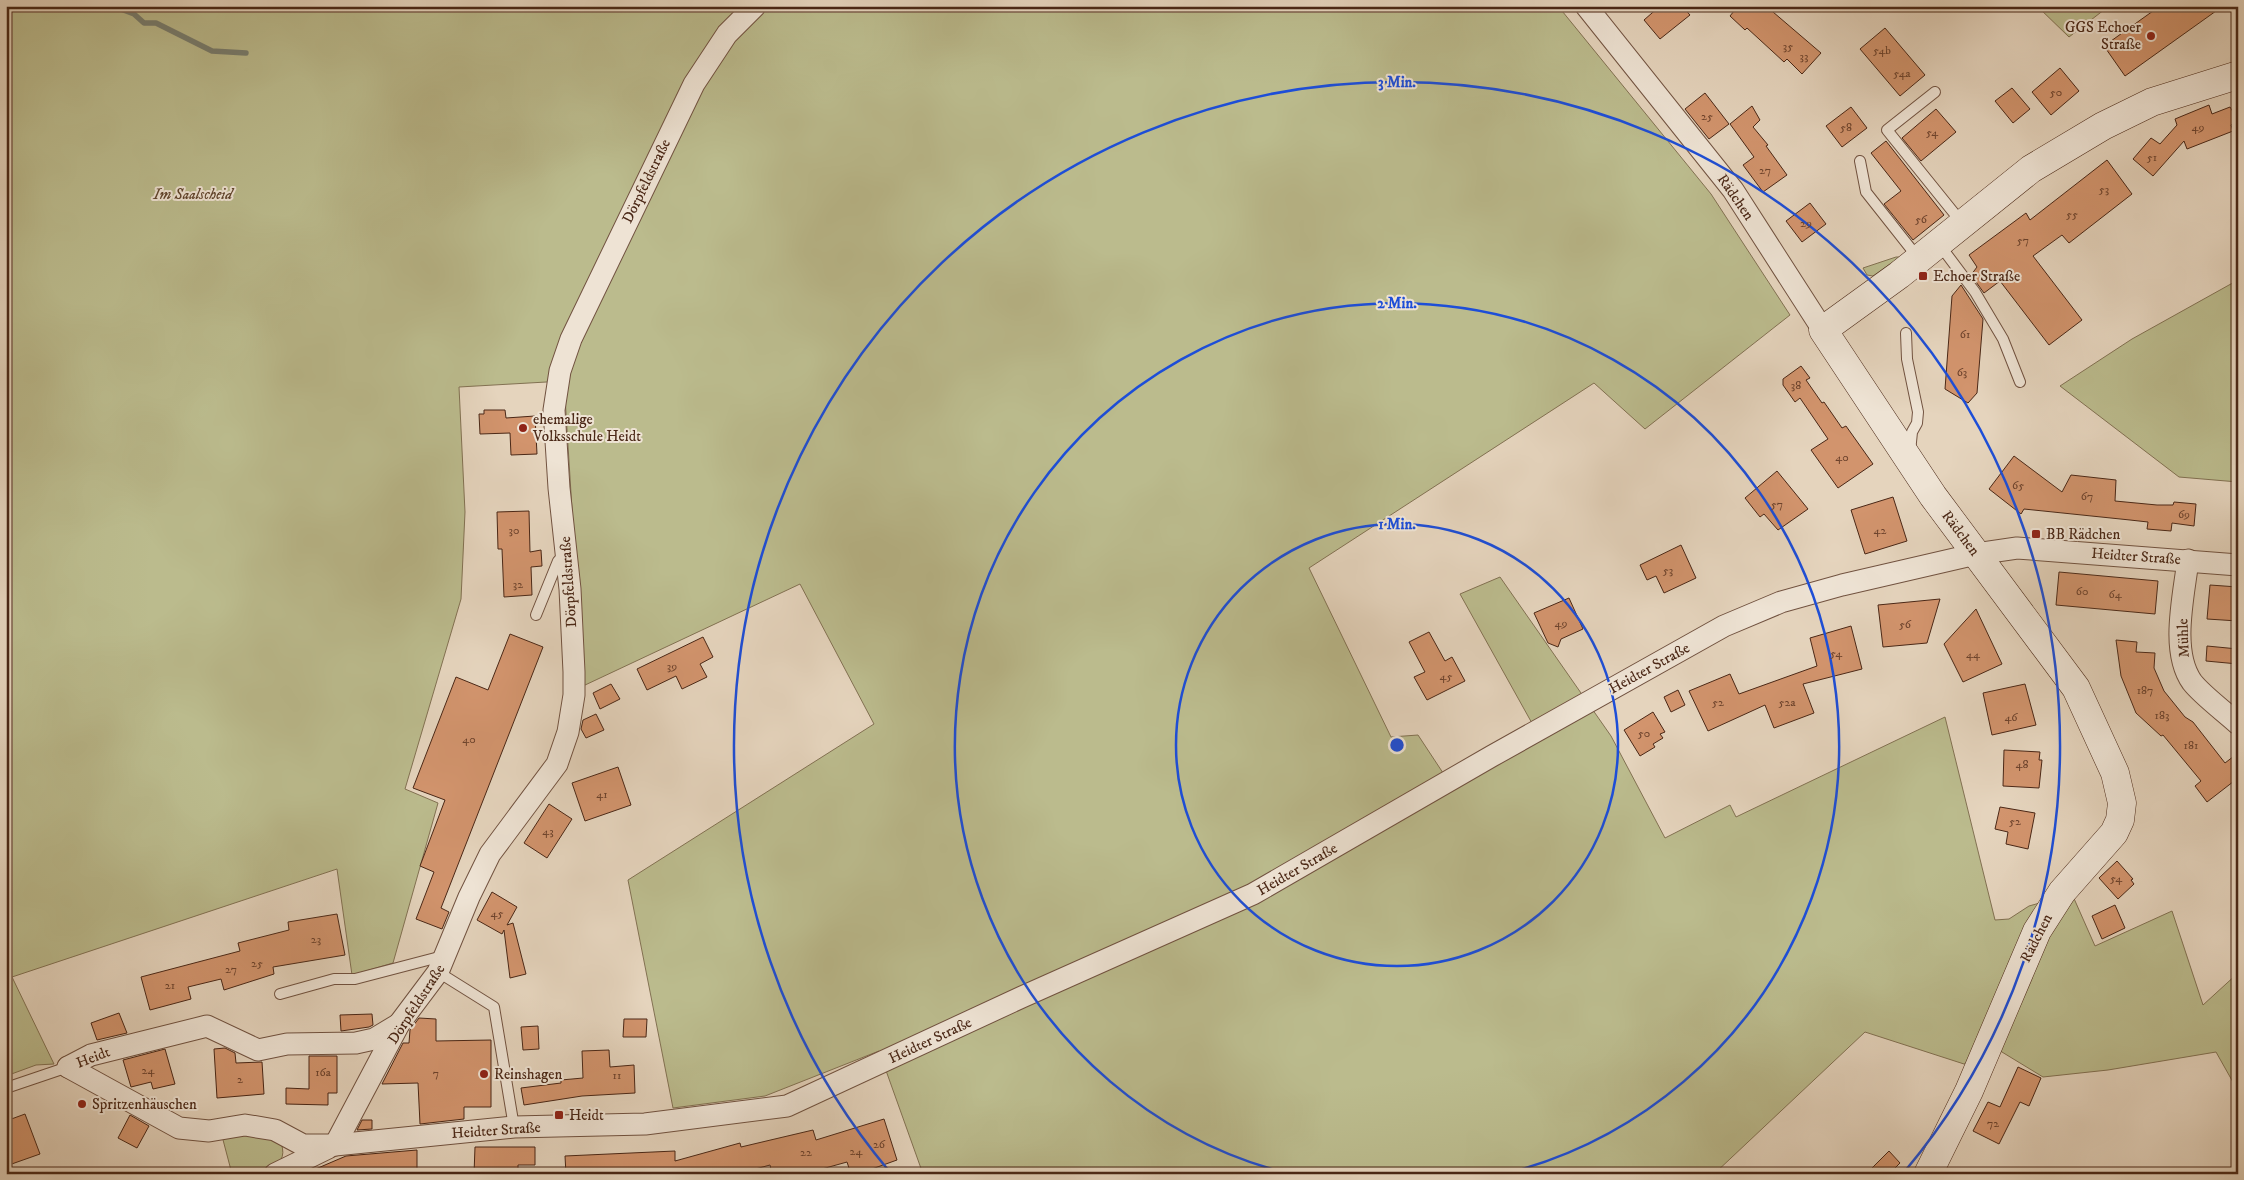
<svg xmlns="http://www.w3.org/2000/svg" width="2244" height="1180" font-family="'IM FELL DW Pica',serif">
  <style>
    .green { fill: #bbbb8d; stroke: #827152 }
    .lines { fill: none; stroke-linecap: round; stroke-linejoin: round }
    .stream { stroke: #787e70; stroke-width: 5.5 }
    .building { fill: #d2946d; stroke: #4a2716 }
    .lane-casing { stroke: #715240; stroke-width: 12 }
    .street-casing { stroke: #715240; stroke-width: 23 }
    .secondary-casing { stroke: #4a2716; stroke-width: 29 }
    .lane { stroke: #eee3d4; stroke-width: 10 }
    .street { stroke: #eee3d4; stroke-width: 21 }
    .secondary { stroke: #eee3d4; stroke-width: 28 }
    .ring { fill: none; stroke: #1d4ed8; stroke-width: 2.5 }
    .poi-dot { fill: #8f2418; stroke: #eee3d4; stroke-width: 2 }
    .labels { text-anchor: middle; stroke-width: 4; stroke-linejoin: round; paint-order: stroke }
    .number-label { font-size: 12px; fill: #6c422c }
    .poi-label { font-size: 15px; fill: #4a2716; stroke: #eee3d4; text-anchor: start }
    .street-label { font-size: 15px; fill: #4a2716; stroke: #eee3d4 }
    .park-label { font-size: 15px; font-style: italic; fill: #61452e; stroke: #eee3d4 }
    .centre { fill: #1d4ed8; stroke: #eee3d4; stroke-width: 2.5 }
    .ring-label { font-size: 15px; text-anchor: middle; font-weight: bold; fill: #1d4ed8; stroke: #eee3d4; stroke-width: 4; stroke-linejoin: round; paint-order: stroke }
  </style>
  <rect width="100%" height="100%" fill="#e5d4bd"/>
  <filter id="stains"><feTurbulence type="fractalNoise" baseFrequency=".004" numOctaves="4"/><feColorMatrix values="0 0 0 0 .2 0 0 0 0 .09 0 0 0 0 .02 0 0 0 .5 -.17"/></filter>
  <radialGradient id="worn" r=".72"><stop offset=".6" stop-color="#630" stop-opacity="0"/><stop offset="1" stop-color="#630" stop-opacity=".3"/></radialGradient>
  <g class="green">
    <path d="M6 6H1558L1711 194 1790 315 1645 429 1594 383 1309 568 1391 737 1418 735 1449 782 1538 734 1460 594 1500 577 1611 736 1665 838 1730 805 1736 817 1945 717 1995 920 2009 919 2029 906 2072 894 2095 946 2172 911 2203 1005 2238 973V1091L2216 1052 2108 1070 2043 1077 1997 1049 1964 1064 1865 1032 1714 1174H923L879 1051 765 1096 673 1108 628 880 874 724 800 584 583 686 564 381 459 387 465 512 461 599 405 789 438 803 393 963 352 975 337 869 12 977 54 1064 36 1065 6 1076Z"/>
    <path d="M2037 6H2109L2069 37Z"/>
    <path d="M1896 257H1900L1873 276 1867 275 1863 268Z"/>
    <path d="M2238 280V482L2179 477 2060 386 2132 339Z"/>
    <path d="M250 1130 281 1143C292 1172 251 1174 232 1174L222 1136Z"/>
  </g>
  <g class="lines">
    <path class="stream" d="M113 6 134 14 144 23H156L212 51 246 53"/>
  </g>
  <g class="building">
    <path d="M1660 6H1682L1690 15 1660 39 1644 20Z"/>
    <path d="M1738 6H1766L1821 53 1802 74 1787 59 1784 62 1747 28 1745 30 1730 16Z"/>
    <path d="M2160 6H2223L2125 76 2104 46Z"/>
    <path d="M1885 28 1925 75 1900 96 1860 49Z"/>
    <path d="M2060 68 2079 91 2051 115 2032 92Z"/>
    <path d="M2012 88 2030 109 2013 123 1995 101Z"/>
    <path d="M1705 93 1729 124 1709 139 1685 109Z"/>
    <path d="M2209 105 2212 114 2230 107 2238 120 2231 125 2233 131 2187 149 2184 141 2153 176 2133 159 2151 138 2160 144 2177 125 2175 119Z"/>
    <path d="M1752 106 1760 120 1753 127 1768 145 1766 146 1787 175 1763 192 1743 165 1754 157 1730 124Z"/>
    <path d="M1851 107 1867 128 1842 147 1826 126Z"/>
    <path d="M1936 109 1956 132 1921 161 1902 138Z"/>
    <path d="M1886 141 1944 215 1913 240 1884 204 1901 191 1871 153Z"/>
    <path d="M2107 160 2132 194 2069 243 2062 235 2033 256 2082 320 2049 345 2000 281 1984 293 1971 275 1977 267 1969 255 2026 213 2030 220Z"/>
    <path d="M1810 203 1826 224 1802 242 1786 221Z"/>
    <path d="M1961 285 1983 319 1977 393 1968 403 1945 389 1952 296Z"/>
    <path d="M1801 366 1810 378 1806 380 1822 403 1824 402 1842 428 1846 426 1873 464 1838 488 1811 450 1828 439 1800 398 1795 402 1783 385V379Z"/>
    <path d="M484 410H505L506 418 535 416 537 454 511 455 510 433 480 434 479 414H484Z"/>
    <path d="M2014 456 2062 492 2071 475 2116 480 2115 501 2157 505H2173L2174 502 2196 504 2194 526 2172 523 2171 531 2147 529 2148 522 2130 520 2024 509 2021 514 1989 489Z"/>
    <path d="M1777 471 1808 509 1778 530 1764 514 1760 517 1745 498Z"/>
    <path d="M1893 497 1907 541 1865 554 1851 510Z"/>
    <path d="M529 511 530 552 541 550 542 566 531 567 532 595 504 597 502 549H498L497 512Z"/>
    <path d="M1681 545 1696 578 1664 593 1656 576 1647 580 1640 565Z"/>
    <path d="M2059 572 2158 581 2155 614 2056 605Z"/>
    <path d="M2210 585 2238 587V621L2207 619Z"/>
    <path d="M1569 598 1583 629 1561 639 1558 647 1548 643 1534 613Z"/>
    <path d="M1940 599 1927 643 1883 647 1878 605Z"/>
    <path d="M1976 609 2002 664 1963 682 1944 644Z"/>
    <path d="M1851 626 1862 669 1803 684 1814 713 1774 728 1765 705 1708 731 1689 691 1730 674 1739 694 1817 666 1810 638Z"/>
    <path d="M1429 632 1445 661 1452 657 1465 681 1427 700 1414 677 1425 672 1409 642Z"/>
    <path d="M510 634 543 647 441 908 449 912 442 929 416 919 434 872 420 866 445 800 413 788 456 677 488 690Z"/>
    <path d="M703 637 713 657 700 664 707 677 682 689 676 676 647 690 637 669Z"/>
    <path d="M2116 640 2137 642 2136 652 2155 653 2154 668 2164 691 2185 717 2193 722 2225 763 2238 753V778L2207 802 2195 786 2201 781 2163 735 2161 736 2136 713 2121 676Z"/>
    <path d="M2207 646 2238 649V664L2206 661Z"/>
    <path d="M611 684 620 699 600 709 593 693Z"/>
    <path d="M2025 684 2036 725 1992 735 1983 693Z"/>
    <path d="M1678 690 1685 705 1671 712 1664 697Z"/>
    <path d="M1653 712 1665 732 1660 734 1663 738 1653 744 1655 747 1640 756 1624 730Z"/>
    <path d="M596 714 604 730 586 738 581 729 583 720Z"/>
    <path d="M2004 750 2040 752 2039 760H2042L2039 788 2003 786Z"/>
    <path d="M618 767 631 805 585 821 572 783Z"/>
    <path d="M549 804 572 819 547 858 524 843Z"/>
    <path d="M2000 807 2035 813 2028 849 2006 844 2008 832 1995 829Z"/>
    <path d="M2117 861 2133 879 2131 880 2134 884 2118 899 2099 878Z"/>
    <path d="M492 892 517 907 507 925 513 923 526 974 510 978 504 930 502 934 477 920Z"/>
    <path d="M2115 905 2125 928 2102 939 2092 916Z"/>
    <path d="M337 914 345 955 273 967 274 974 224 990 221 979 188 987 191 999 150 1010 141 977 240 951 238 943 289 930 288 922Z"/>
    <path d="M119 1013 127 1033 97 1040 91 1023Z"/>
    <path d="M372 1014 373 1025 369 1027 341 1031 340 1015Z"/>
    <path d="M419 1018 436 1019V1041L491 1040V1107H464V1119L420 1124 418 1083 382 1084 403 1043H409L410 1030Z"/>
    <path d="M624 1019H647L646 1037H623Z"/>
    <path d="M538 1026 539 1049 523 1050 521 1027Z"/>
    <path d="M225 1048 235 1053 236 1063 262 1062 264 1094 217 1098 214 1049Z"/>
    <path d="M165 1049 175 1084 153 1089 151 1082 131 1087 123 1060Z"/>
    <path d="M609 1050 610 1067 634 1065 635 1093 582 1096 524 1105 521 1088 561 1083V1080L583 1078 582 1051Z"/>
    <path d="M309 1056H337V1093H328V1105L286 1104V1088L309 1089Z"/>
    <path d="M2018 1067 2041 1078 2029 1106 2020 1102 1999 1144 1973 1131 1988 1102 2000 1107Z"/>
    <path d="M25 1114 40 1154 6 1166V1121Z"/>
    <path d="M130 1115 149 1126 137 1148 118 1138Z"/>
    <path d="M884 1119 897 1160 858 1174H851L847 1162 804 1174H772L770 1165 737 1174H566L565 1156 675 1151V1161L740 1143 741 1147 813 1130 816 1140Z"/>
    <path d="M362 1120H372V1129L357 1130Z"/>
    <path d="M475 1147H535V1165H518V1174H474Z"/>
    <path d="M417 1150V1174H304L346 1156Z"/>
    <path d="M1889 1151 1900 1163 1889 1174H1866Z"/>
  </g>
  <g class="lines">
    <g class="lane-casing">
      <g id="lane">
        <path d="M1935 92 1887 130 1962 223"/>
        <path d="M1860 161 1866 192 1919 259"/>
        <path d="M1939 244 1975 292 2003 339 2020 382"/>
        <path d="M1906 333 1907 359 1918 412 1917 423 1912 432 1910 452"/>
        <path d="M536 615 558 561 564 555"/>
        <path d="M438 972 494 1007 514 1127"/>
        <path d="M280 994 334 979H355L443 956"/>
        <path d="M6 1088 68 1067"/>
      </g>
    </g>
    <g class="street-casing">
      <g id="street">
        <path d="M1586 6 1733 190 1823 330"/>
        <path d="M2188 560C2184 595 2170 651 2192 682 2202 695 2225 712 2238 724"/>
        <path d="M68 1067 179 1128 209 1131 245 1125 275 1130 303 1145H335L514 1127 645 1124 787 1106 1022 997 1253 894 1492 756 1724 626 1781 602 1842 585 1976 554 2017 548 2238 565"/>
        <path d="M68 1067 91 1055 207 1026 258 1050 287 1044 356 1043 374 1039 399 1024"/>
        <path d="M335 1145 399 1024 438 972 469 897 490 854 557 764 568 732 574 695V672L570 589 559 488 554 410 560 371 571 339 694 84 727 34 755 6"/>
        <path d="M275 1174 328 1148"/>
      </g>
    </g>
    <g class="secondary-casing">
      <path id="secondary" d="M1928 1174 1969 1091 2037 931 2062 892 2114 833 2120 820 2122 803 2115 773 2076 688 1933 496 1823 330 1899 275 2031 169 2103 126 2152 102 2238 75"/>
    </g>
    <use href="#lane" class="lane"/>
    <use href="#street" class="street"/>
    <use href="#secondary" class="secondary"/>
  </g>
  <g class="ring">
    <circle cx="1397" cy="745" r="221"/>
    <path d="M1286 1173A442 442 0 1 1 1508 1173"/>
    <path d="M889 1171A663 663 0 1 1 1905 1171"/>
  </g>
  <g class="poi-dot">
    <circle cx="2151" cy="36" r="5"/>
    <rect x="1918" y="271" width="10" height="10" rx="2.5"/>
    <circle cx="523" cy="428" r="5"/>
    <rect x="2031" y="529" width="10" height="10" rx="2.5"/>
    <circle cx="484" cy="1074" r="5"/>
    <circle cx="82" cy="1104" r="5"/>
    <rect x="554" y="1110" width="10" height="10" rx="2.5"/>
  </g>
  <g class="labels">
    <g class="number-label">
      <text x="1788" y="50">35</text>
      <text x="1882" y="54">54b</text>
      <text x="1804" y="60">33</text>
      <text x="1902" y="77">54a</text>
      <text x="2056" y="96">50</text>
      <text x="1707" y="120">25</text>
      <text x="1846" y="131">58</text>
      <text x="2198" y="131">49</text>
      <text x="1932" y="136">54</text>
      <text x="2152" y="161">51</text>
      <text x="1765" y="174">27</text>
      <text x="2104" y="193">53</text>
      <text x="2072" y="218">55</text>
      <text x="1921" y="223">56</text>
      <text x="1806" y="227">29</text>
      <text x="2023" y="244">57</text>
      <text x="1965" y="338">61</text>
      <text x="1962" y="376">63</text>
      <text x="1796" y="389">38</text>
      <text x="1842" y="461">40</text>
      <text x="2018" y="489">65</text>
      <text x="2087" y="500">67</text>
      <text x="1777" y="508">57</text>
      <text x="2184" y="518">69</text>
      <text x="514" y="534">30</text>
      <text x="1880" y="534">42</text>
      <text x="1668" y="574">53</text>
      <text x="518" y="588">32</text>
      <text x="2082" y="595">60</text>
      <text x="2115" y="598">64</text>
      <text x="1561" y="627">49</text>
      <text x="1905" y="628">56</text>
      <text x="1836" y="657">54</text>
      <text x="1973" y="658">44</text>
      <text x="672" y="670">39</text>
      <text x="1446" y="680">45</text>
      <text x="2145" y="694">187</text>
      <text x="1718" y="706">52</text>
      <text x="1787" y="706">52a</text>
      <text x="2162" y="719">183</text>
      <text x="2011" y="721">46</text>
      <text x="1644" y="737">50</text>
      <text x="469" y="743">40</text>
      <text x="2191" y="749">181</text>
      <text x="2022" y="768">48</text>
      <text x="602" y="798">41</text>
      <text x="2015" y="825">52</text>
      <text x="548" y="835">43</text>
      <text x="2116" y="882">54</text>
      <text x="497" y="917">45</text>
      <text x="316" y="943">23</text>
      <text x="257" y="967">25</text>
      <text x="231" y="973">27</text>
      <text x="170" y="989">21</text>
      <text x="148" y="1074">24</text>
      <text x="323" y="1076">16a</text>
      <text x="436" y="1077">7</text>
      <text x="617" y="1079">11</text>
      <text x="240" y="1083">2</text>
      <text x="1993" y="1127">72</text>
      <text x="879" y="1148">26</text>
      <text x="856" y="1155">24</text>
      <text x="806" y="1156">22</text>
    </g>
    <g class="poi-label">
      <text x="2141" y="32" text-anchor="end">GGS Echoer<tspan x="2141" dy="17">Straße</tspan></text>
      <text x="1933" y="281">Echoer Straße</text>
      <text x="533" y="424">ehemalige<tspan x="533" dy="17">Volksschule Heidt</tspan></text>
      <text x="2046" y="539">BB Rädchen</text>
      <text x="494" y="1079">Reinshagen</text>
      <text x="92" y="1109">Spritzenhäuschen</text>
      <text x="569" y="1120">Heidt</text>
    </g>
    <g class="street-label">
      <text transform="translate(646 181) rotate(-64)" y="5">Dörpfeldstraße</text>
      <text transform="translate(1736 197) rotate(55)" y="5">Rädchen</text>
      <text transform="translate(1961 533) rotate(53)" y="5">Rädchen</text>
      <text transform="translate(2136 556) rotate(4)" y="5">Heidter Straße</text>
      <text transform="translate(568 582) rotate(-94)" y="5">Dörpfeldstraße</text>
      <text transform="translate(2183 638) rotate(-92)" y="5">Mühle</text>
      <text transform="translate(1649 668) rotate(-29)" y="5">Heidter Straße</text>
      <text transform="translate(1297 869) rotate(-30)" y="5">Heidter Straße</text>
      <text transform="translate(2036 938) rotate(-63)" y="5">Rädchen</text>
      <text transform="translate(416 1004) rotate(-57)" y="5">Dörpfeldstraße</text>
      <text transform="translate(930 1040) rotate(-25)" y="5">Heidter Straße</text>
      <text transform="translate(93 1057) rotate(-21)" y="5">Heidt</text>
      <text transform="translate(496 1130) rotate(-4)" y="5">Heidter Straße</text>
    </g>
    <g class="park-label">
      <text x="193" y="199">Im Saalscheid</text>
    </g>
  </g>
  <circle cx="1397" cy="745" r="8" class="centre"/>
  <g class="ring-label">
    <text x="1397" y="87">3 Min.</text>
    <text x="1397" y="308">2 Min.</text>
    <text x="1397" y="529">1 Min.</text>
  </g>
  <rect width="2244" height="1180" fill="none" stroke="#e5d4bd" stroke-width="25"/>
  <rect x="8" y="8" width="2229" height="1165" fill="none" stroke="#4a2716" stroke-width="2.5"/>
  <rect x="12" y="12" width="2219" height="1155" fill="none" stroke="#4a2716"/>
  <rect width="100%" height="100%" filter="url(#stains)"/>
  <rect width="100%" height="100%" fill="url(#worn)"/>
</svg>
